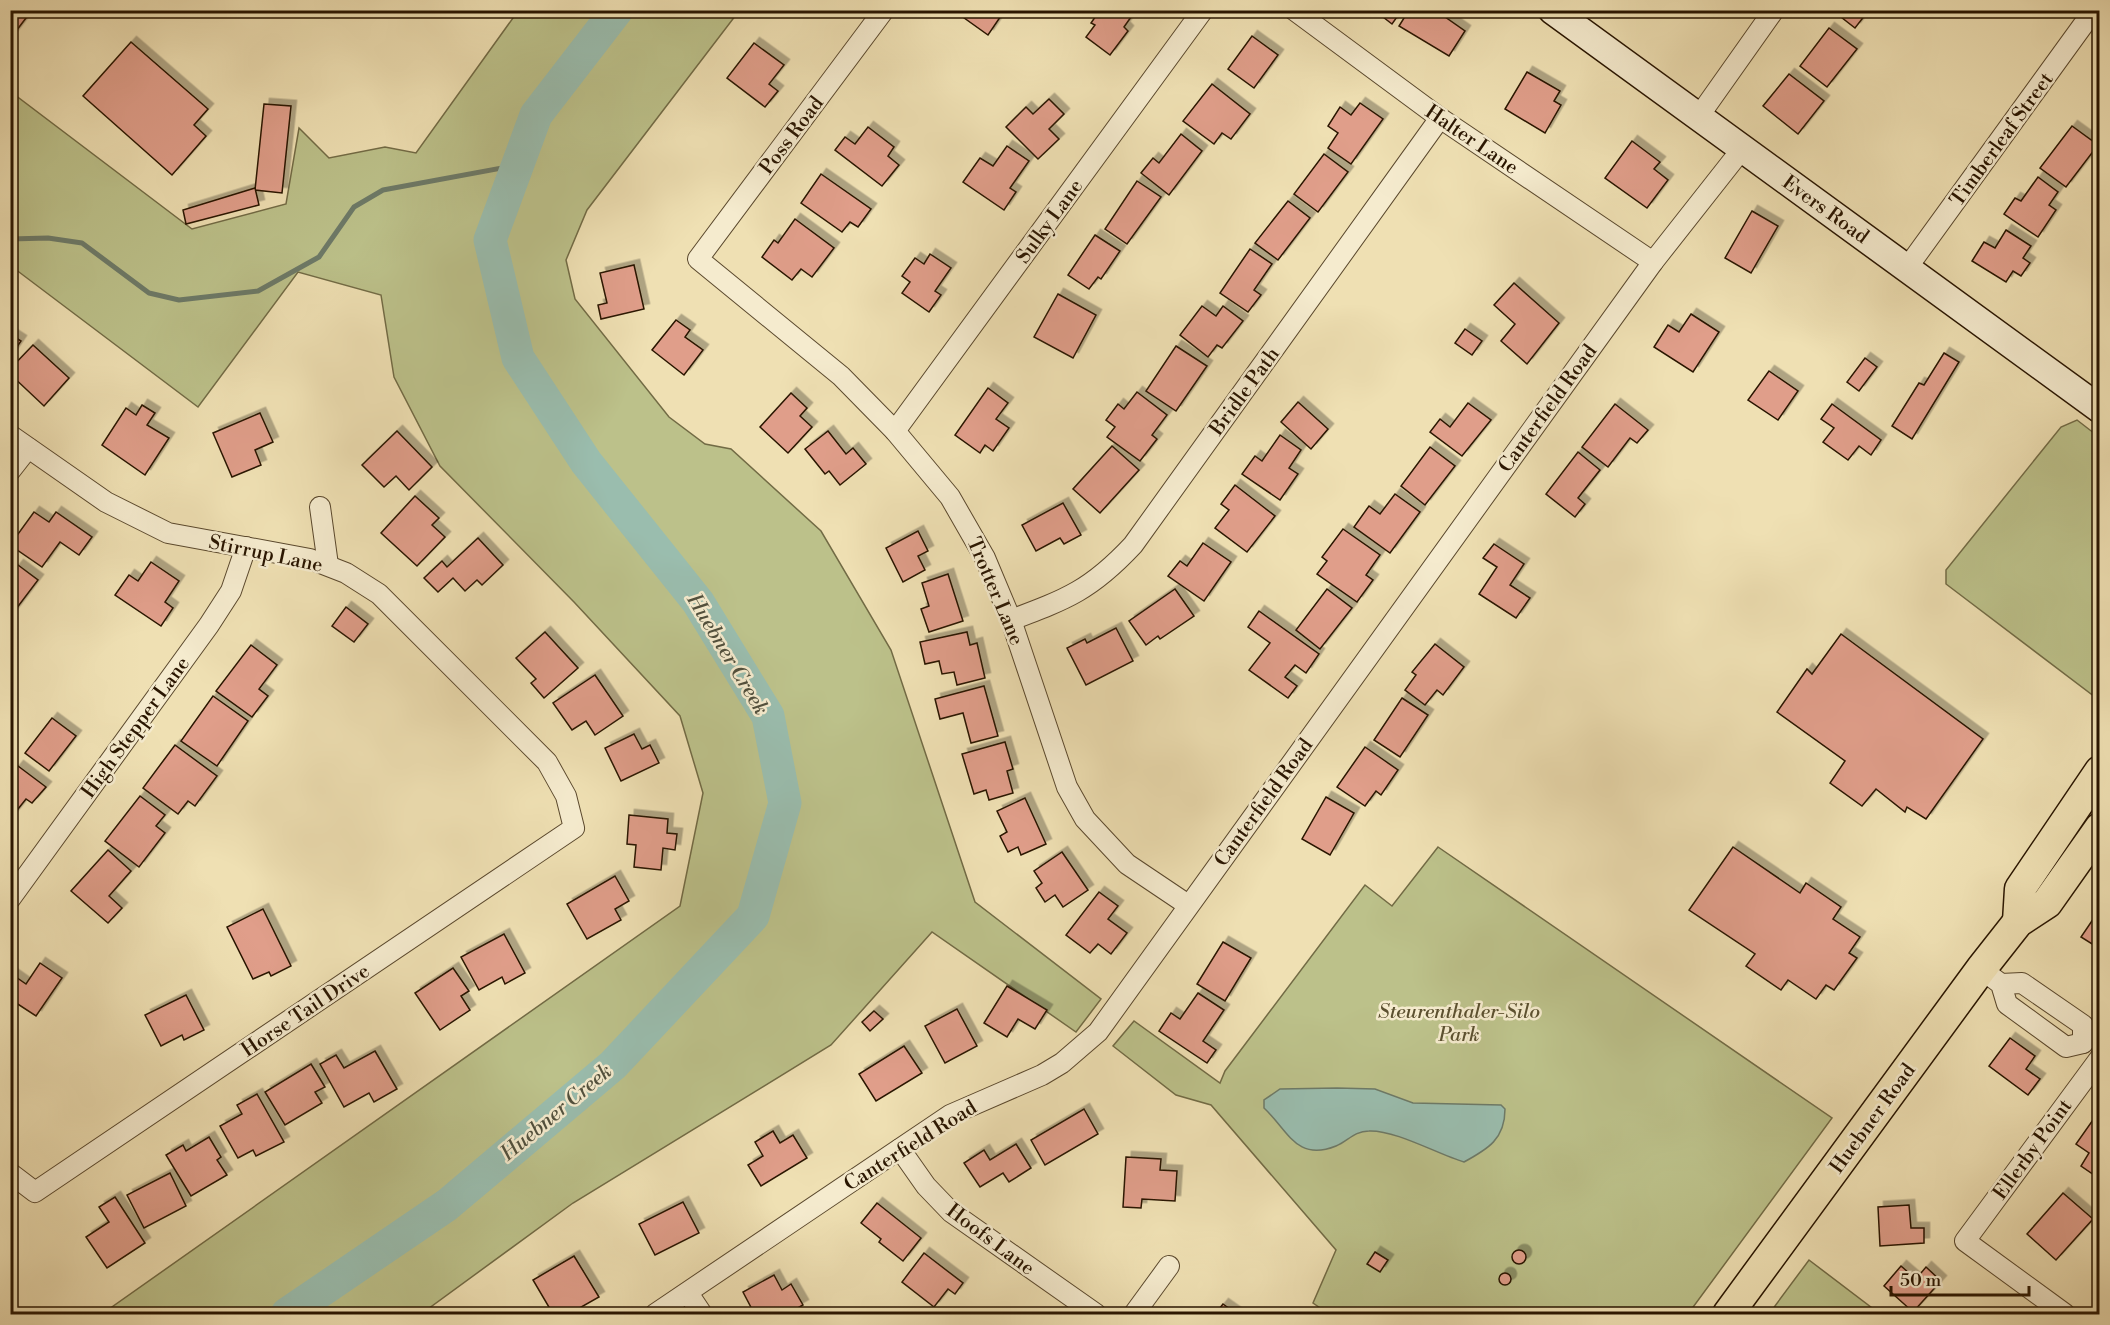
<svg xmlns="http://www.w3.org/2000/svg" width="2110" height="1325" font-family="'Libre Bodoni',serif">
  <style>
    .green { fill: #bcc18a; stroke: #726b45; stroke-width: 1.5 }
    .water { fill: #9abdae; stroke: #6d7a68; stroke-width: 1.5 }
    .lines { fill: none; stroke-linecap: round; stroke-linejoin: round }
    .stream { stroke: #6d7a68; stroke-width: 5 }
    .river { stroke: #9abdae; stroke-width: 33 }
    .building { fill: #e09e8a; stroke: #291500; stroke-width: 1.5; filter: url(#shadow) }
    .street-casing { stroke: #5a482d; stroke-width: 22 }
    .secondary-casing { stroke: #291500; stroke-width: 30 }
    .primary-casing { stroke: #291500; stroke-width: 33 }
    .street { stroke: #f5ebce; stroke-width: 20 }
    .secondary { stroke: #f5ebce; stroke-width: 27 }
    .primary { stroke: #efe0b3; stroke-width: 30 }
    .labels { text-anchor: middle; stroke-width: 5; stroke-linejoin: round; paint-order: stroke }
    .street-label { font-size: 20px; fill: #291500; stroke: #f5ebce }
    .park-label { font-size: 20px; font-style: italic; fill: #5c5130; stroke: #f5ebce }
    .water-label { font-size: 21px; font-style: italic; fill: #51503d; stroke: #f5ebce }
  </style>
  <defs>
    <filter id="shadow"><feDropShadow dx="5.5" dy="-5.5" stdDeviation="0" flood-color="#0004"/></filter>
  </defs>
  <rect width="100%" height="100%" fill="#efe0b3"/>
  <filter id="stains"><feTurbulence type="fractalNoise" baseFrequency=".00333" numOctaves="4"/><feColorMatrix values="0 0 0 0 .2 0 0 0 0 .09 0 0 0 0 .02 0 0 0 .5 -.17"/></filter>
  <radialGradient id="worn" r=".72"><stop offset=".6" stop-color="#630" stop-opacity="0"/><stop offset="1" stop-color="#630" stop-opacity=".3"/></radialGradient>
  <g class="green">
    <path d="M518 11H739L587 210 566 260 575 299 669 417 705 444 731 449 821 531 891 650 975 902 1101 999 1076 1032 932 932 831 1045 573 1203 421 1314H102L680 906 703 793 680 716 574 602 440 466 394 377 381 295 298 272 198 407 11 266V92L192 229 286 204 299 128 329 158 385 147 416 153Z"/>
    <path d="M2077 420 2099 437V700L1946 584V570L2061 427Z"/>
    <path d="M1438 847 1832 1118 1688 1314H1329L1313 1303 1336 1250 1211 1105 1176 1095 1113 1046 1134 1021 1220 1083 1225 1071 1365 885 1392 906Z"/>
    <path d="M1809 1260 1880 1314H1769Z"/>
  </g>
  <path class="water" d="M1337 1088 1375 1089 1413 1103 1501 1105 1505 1109C1505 1139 1488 1149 1464 1162 1437 1154 1396 1130 1369 1131 1354 1131 1348 1141 1336 1146 1296 1162 1288 1130 1264 1108V1100L1280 1089Z"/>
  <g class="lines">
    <path class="stream" d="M10 239 48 238 82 243 149 293 179 300 258 291 319 257 354 207 383 190 518 165"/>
    <path class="river" d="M287 1314 447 1205 613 1065 753 916 785 803 768 716 698 602 586 462 518 358 490 240 536 115 617 10"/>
  </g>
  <g class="building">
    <path d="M10 10H17L26 18 10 39Z"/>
    <path d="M953 10H1005L988 35Z"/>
    <path d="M1100 10H1136L1124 27 1128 31 1110 55 1086 37 1095 25 1091 23Z"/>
    <path d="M1374 10H1402L1392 24Z"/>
    <path d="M1409 10H1435L1465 31 1449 56 1399 26Z"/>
    <path d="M1832 10H1869L1855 28Z"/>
    <path d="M1829 28 1857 49 1827 87 1800 66Z"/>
    <path d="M1252 36 1278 55 1254 88 1228 69Z"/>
    <path d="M131 42 208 109 194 125 206 136 172 175 83 96Z"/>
    <path d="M754 43 784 65 769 84 778 91 765 107 727 78Z"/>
    <path d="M1527 72 1560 91 1554 101 1561 105 1545 133 1505 109Z"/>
    <path d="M1789 74 1824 101 1798 134 1763 106Z"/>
    <path d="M1212 84 1250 114 1231 139 1222 133 1214 144 1183 121Z"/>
    <path d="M1049 99 1064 114 1049 129 1059 139 1038 159 1006 127 1026 107 1033 114Z"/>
    <path d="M1360 103 1383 119 1351 164 1328 148 1338 133 1328 126 1340 107 1351 115Z"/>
    <path d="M264 104 291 106 282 193 255 190Z"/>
    <path d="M2072 126 2098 145 2066 187 2040 168Z"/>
    <path d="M868 127 894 147 888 156 899 165 882 186 835 150 845 137 855 144Z"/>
    <path d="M1181 134 1202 151 1169 195 1141 173 1153 158 1159 163Z"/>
    <path d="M1632 141 1660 162 1654 169 1668 180 1647 208 1605 178Z"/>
    <path d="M1007 146 1029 161 1010 188 1016 192 1004 210 963 182 980 158 993 166Z"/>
    <path d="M1324 154 1348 172 1318 212 1294 194Z"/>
    <path d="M821 174 871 209 858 227 850 222 842 232 801 203Z"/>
    <path d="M2038 177 2058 192 2049 205 2056 210 2038 237 2004 214 2015 198 2021 201Z"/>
    <path d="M1137 181 1161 197 1127 244 1105 229Z"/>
    <path d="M255 188 259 205 186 224 183 210Z"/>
    <path d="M1288 201 1310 218 1278 260 1255 243Z"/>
    <path d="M1752 211 1778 226 1751 273 1725 258Z"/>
    <path d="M795 219 834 248 812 277 801 269 792 280 762 257 774 240 778 243Z"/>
    <path d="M2006 230 2031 246 2023 258 2030 263 2021 276 2013 271 2006 282 1972 261 1984 242 1995 248Z"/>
    <path d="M1095 235 1120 251 1101 279 1098 277 1089 289 1068 275Z"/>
    <path d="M1250 249 1272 264 1254 290 1261 295 1248 312 1220 293Z"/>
    <path d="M930 254 951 268 935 291 941 295 929 312 902 293 910 282 902 276 915 258 924 264Z"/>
    <path d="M634 265 644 309 601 319 598 305 607 303 600 273Z"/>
    <path d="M1514 283 1559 323 1527 364 1501 341 1515 324 1494 305Z"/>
    <path d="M1058 294 1096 315 1073 358 1034 337Z"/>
    <path d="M1202 306 1216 316 1223 306 1243 321 1222 348 1217 345 1208 357 1180 335Z"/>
    <path d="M1691 314 1719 332 1693 372 1654 347 1668 325 1679 332Z"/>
    <path d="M676 320 690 330 685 337 703 350 684 375 652 350Z"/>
    <path d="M1465 329 1482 341 1472 355 1455 343Z"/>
    <path d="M10 334 21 341 10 357Z"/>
    <path d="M33 345 69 378 44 406 10 374V369Z"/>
    <path d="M1176 346 1207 366 1176 411 1146 391Z"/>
    <path d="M1944 353 1959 362 1912 439 1892 426 1919 383 1924 385Z"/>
    <path d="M1865 358 1877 367 1859 391 1847 382Z"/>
    <path d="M1769 371 1798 391 1778 420 1748 400Z"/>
    <path d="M988 388 1008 403 996 419 1009 428 993 451 985 445 980 453 955 435Z"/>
    <path d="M1137 392 1167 415 1152 435 1157 439 1140 461 1107 437 1115 427 1106 420 1118 404 1124 409Z"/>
    <path d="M791 393 807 408 800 416 812 427 788 453 760 427Z"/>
    <path d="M1298 402 1328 429 1311 449 1281 422Z"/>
    <path d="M1468 403 1491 420 1462 456 1430 432 1440 419 1450 427Z"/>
    <path d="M1615 404 1648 430 1637 443 1630 438 1608 467 1582 447Z"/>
    <path d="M1832 404 1881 440 1871 455 1859 446 1848 460 1823 442 1834 428 1821 419Z"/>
    <path d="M142 405 155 413 147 425 169 438 145 475 102 445 126 408 136 415Z"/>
    <path d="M260 413 273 442 255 450 261 465 232 477 213 433Z"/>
    <path d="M397 431 432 467 409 490 396 476 384 487 362 465Z"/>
    <path d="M828 431 846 454 853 448 866 464 840 485 829 471 825 474 805 449Z"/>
    <path d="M1280 435 1301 450 1289 468 1298 474 1280 500 1242 474 1255 456 1262 461Z"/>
    <path d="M1112 446 1139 470 1100 513 1073 489Z"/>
    <path d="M1430 447 1455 466 1425 505 1401 486Z"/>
    <path d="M1578 452 1600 470 1578 498 1585 504 1575 517 1546 494Z"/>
    <path d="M1235 485 1275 516 1247 552 1215 528 1229 510 1221 504Z"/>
    <path d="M1395 494 1420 512 1390 553 1354 527 1369 506 1380 514Z"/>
    <path d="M415 496 439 518 432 525 445 537 417 566 381 533Z"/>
    <path d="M1063 503 1081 535 1064 544 1060 538 1036 551 1022 525Z"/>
    <path d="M34 512 49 522 56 512 92 537 79 555 60 542 42 567 10 545Z"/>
    <path d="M1343 529 1380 555 1366 575 1373 580 1357 602 1317 574 1327 561 1322 557Z"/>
    <path d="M918 531 928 551 918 556 925 570 903 582 886 548Z"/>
    <path d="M478 538 503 565 482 585 477 580 465 591 453 578 438 592 424 578 442 561 447 567Z"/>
    <path d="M1203 543 1231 562 1204 601 1168 576 1180 561 1187 566Z"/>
    <path d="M1494 544 1524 564 1510 585 1530 598 1516 618 1479 594 1497 567 1483 558Z"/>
    <path d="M151 562 179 581 165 602 173 608 161 626 115 595 129 575 138 581Z"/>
    <path d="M18 565 38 580 10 617V575Z"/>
    <path d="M948 574 963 621 929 632 921 609 929 606 922 583Z"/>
    <path d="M1175 589 1194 616 1160 639 1158 636 1146 645 1129 621Z"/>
    <path d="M1327 589 1352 608 1320 649 1296 630Z"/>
    <path d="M346 607 368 624 354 642 332 626Z"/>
    <path d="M1259 611 1319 654 1306 673 1295 665 1285 677 1297 686 1288 698 1249 670 1270 643 1248 627Z"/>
    <path d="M1116 628 1133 661 1086 685 1067 648 1085 639 1087 643Z"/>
    <path d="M545 632 578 668 544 698 531 683 536 679 516 658Z"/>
    <path d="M967 632 970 645 977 643 985 678 957 685 954 672 942 674 939 661 925 664 920 642Z"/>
    <path d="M1841 634 1983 739 1926 819 1907 807 1905 812 1876 789 1862 806 1830 783 1845 761 1777 712 1807 669 1812 674Z"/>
    <path d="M1435 644 1464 667 1443 695 1437 690 1425 705 1405 690 1416 675 1412 672Z"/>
    <path d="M251 645 277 665 259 689 268 696 252 717 216 691Z"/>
    <path d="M595 675 623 716 595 735 586 721 572 730 553 703Z"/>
    <path d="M984 686 998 736 971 743 963 713 940 719 935 699Z"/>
    <path d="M213 696 248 721 217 766 181 741Z"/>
    <path d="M1402 698 1428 715 1400 757 1374 740Z"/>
    <path d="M52 718 76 736 49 771 25 753Z"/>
    <path d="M634 734 642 749 650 745 659 763 621 781 605 748Z"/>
    <path d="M1005 742 1013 769 1007 771 1013 793 989 800 986 790 974 794 962 754Z"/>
    <path d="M175 745 217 776 195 806 188 801 178 814 143 788Z"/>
    <path d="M1365 747 1398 770 1381 795 1376 791 1365 806 1337 787Z"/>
    <path d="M18 766 46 787 32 803 26 799 10 819V776Z"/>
    <path d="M140 796 165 815 156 826 165 833 139 867 105 841Z"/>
    <path d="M1326 797 1354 813 1330 855 1302 839Z"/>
    <path d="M1025 798 1046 844 1021 855 1018 847 1008 852 1000 836 1007 832 997 811Z"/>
    <path d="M629 815 668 819 667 833 677 834 675 850 663 848 661 870 634 867 636 845 627 844Z"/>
    <path d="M1733 847 1800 893 1806 883 1841 907 1833 919 1860 937 1849 953 1857 958 1834 990 1826 985 1816 999 1788 980 1781 990 1746 966 1755 954 1689 910Z"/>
    <path d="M108 850 131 871 109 896 122 908 108 923 71 891Z"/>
    <path d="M1062 852 1088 890 1063 907 1055 895 1045 902 1036 888 1042 883 1034 871Z"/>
    <path d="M615 876 629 901 615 909 621 920 587 939 567 904Z"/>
    <path d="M1099 892 1118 906 1108 919 1127 933 1111 954 1098 944 1090 953 1066 935Z"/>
    <path d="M263 909 291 966 271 976 269 972 253 979 227 927Z"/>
    <path d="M2100 909V949L2081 937Z"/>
    <path d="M504 934 525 973 505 984 502 977 479 990 461 957Z"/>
    <path d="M1223 942 1251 958 1225 1001 1197 984Z"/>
    <path d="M40 963 62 978 36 1016 10 999V973L26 984Z"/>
    <path d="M453 968 469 991 461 996 470 1010 440 1030 415 993Z"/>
    <path d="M1007 986 1047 1010 1035 1029 1018 1019 1007 1037 984 1023Z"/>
    <path d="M1198 993 1224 1010 1203 1041 1216 1050 1207 1063 1159 1031 1171 1013 1180 1019Z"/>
    <path d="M186 995 204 1030 184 1040 182 1035 161 1046 145 1015Z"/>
    <path d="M957 1009 977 1046 945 1063 925 1026Z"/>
    <path d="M874 1011 883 1019 870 1031 862 1022Z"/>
    <path d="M2010 1038 2035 1056 2026 1069 2040 1079 2028 1095 1989 1066Z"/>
    <path d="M904 1046 922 1073 876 1101 859 1074Z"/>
    <path d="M375 1051 397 1089 374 1102 369 1093 344 1107 320 1064 336 1055 344 1068Z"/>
    <path d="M311 1064 325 1087 315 1092 322 1103 285 1125 265 1092Z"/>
    <path d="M257 1094 284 1142 256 1156 253 1150 238 1158 220 1126 242 1114 237 1105Z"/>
    <path d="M1084 1109 1098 1134 1045 1165 1031 1140Z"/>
    <path d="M2095 1117 2100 1120V1179L2081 1166 2089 1153 2076 1144Z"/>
    <path d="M773 1131 780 1143 793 1135 807 1158 761 1186 748 1165 763 1156 755 1142Z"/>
    <path d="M209 1137 221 1157 217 1160 227 1175 191 1196 166 1155 183 1145 186 1151Z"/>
    <path d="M1016 1144 1031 1168 1009 1182 1003 1173 980 1187 964 1163 984 1150 990 1160Z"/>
    <path d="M1126 1157 1161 1159 1160 1170 1177 1171 1175 1201 1142 1199 1141 1208 1123 1207Z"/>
    <path d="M170 1173 186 1206 144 1228 127 1195Z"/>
    <path d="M2063 1193 2093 1219 2056 1260 2027 1234Z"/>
    <path d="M115 1197 145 1243 107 1268 86 1237 109 1222 99 1207Z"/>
    <path d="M683 1202 699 1233 655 1255 639 1224Z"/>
    <path d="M877 1203 921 1238 903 1261 879 1242 881 1239 861 1223Z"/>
    <path d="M1909 1205 1911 1228H1924V1243L1880 1246 1878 1207Z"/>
    <circle cx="1519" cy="1257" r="7"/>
    <path d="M1375 1252 1388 1260 1380 1272 1367 1264Z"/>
    <path d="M924 1253 963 1283 955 1294 948 1289 934 1307 902 1282Z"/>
    <path d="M574 1256 599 1297 569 1314H553L533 1280Z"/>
    <path d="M1901 1266 1916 1279 1926 1267 1941 1281 1913 1312 1884 1286Z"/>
    <circle cx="1505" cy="1279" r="6"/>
    <path d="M774 1275 782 1290 791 1284 803 1305 794 1310 797 1314H766L763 1308 754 1313 743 1292Z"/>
    <path d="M1223 1304 1237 1314H1215Z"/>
  </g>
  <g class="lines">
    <g class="street-casing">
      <g id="street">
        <path d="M884 10 698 259 841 376 895 431 950 497 985 558 1011 620 1067 787 1085 819 1127 864 1188 905"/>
        <path d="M1294 10 1440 118 1653 262"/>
        <path d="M1699 116 1774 10"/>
        <path d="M1907 268 2094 10"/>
        <path d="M895 431 1203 10"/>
        <path d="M10 435 106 502 168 533 310 559 346 573 379 594 547 762 566 796 574 828 35 1192 10 1173"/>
        <path d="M10 471 28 448"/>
        <path d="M320 507 328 565"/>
        <path d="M1011 620C1067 599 1091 590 1133 545L1440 118"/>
        <path d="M10 899 209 625 231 591 246 547"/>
        <path d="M1981 969 2001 984 2007 1004 2066 1047 2083 1043"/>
        <path d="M2001 984 2022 983 2083 1025V1043"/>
        <path d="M900 1149 926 1186 951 1212 1096 1314"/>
        <path d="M688 1293 702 1314"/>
        <path d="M655 1314 950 1115 1042 1075 1062 1063 1098 1032 1653 262 1742 149"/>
        <path d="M1134 1314 1169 1266"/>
        <path d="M2065 1314 1965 1241 2100 1058"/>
      </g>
    </g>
    <g class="secondary-casing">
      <path id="secondary" d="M1552 10 2100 409"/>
    </g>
    <g class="primary-casing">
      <g id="primary">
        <path d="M2018 922 2020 889 2100 771"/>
        <path d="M1728 1314 1981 969 2018 922 2047 903 2100 828"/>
      </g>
    </g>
    <use href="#street" class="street"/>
    <use href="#secondary" class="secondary"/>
    <use href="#primary" class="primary"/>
  </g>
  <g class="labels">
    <g class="street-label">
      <text transform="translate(791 135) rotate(-53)" y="7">Poss Road</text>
      <text transform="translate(1472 139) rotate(34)" y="7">Halter Lane</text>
      <text transform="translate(2001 139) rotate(-54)" y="7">Timberleaf Street</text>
      <text transform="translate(1826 209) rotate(36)" y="7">Evers Road</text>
      <text transform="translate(1049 221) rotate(-54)" y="7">Sulky Lane</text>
      <text transform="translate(1244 391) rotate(-54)" y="7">Bridle Path</text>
      <text transform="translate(1547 408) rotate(-54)" y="7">Canterfield Road</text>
      <text transform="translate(266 553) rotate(12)" y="7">Stirrup Lane</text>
      <text transform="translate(996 591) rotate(67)" y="7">Trotter Lane</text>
      <text transform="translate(135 727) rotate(-54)" y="7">High Stepper Lane</text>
      <text transform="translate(1263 802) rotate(-54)" y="7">Canterfield Road</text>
      <text transform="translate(305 1010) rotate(-34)" y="7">Horse Tail Drive</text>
      <text transform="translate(1872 1118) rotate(-54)" y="7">Huebner Road</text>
      <text transform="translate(910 1145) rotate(-32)" y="7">Canterfield Road</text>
      <text transform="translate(2032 1149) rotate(-54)" y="7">Ellerby Point</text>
      <text transform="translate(991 1239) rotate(37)" y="7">Hoofs Lane</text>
    </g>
    <g class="park-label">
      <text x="1459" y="1018">Steurenthaler-Silo<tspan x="1459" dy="23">Park</tspan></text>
    </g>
    <g class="water-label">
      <text transform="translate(728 654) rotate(59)" y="7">Huebner Creek</text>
      <text transform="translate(556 1112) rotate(-40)" y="7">Huebner Creek</text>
    </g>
  </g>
  <rect width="2110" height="1325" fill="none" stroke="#efe0b3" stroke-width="36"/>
  <rect x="12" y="12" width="2086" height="1301" fill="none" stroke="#291500" stroke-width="3"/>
  <rect x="18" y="18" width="2074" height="1289" fill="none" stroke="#291500" stroke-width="1.5"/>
  <path d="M1891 1286v9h138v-9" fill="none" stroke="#291500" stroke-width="3"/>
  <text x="1900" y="1286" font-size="18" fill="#291500" stroke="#f5ebce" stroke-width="4.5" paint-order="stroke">50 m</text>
  <rect width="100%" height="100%" filter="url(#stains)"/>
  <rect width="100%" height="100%" fill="url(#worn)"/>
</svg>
